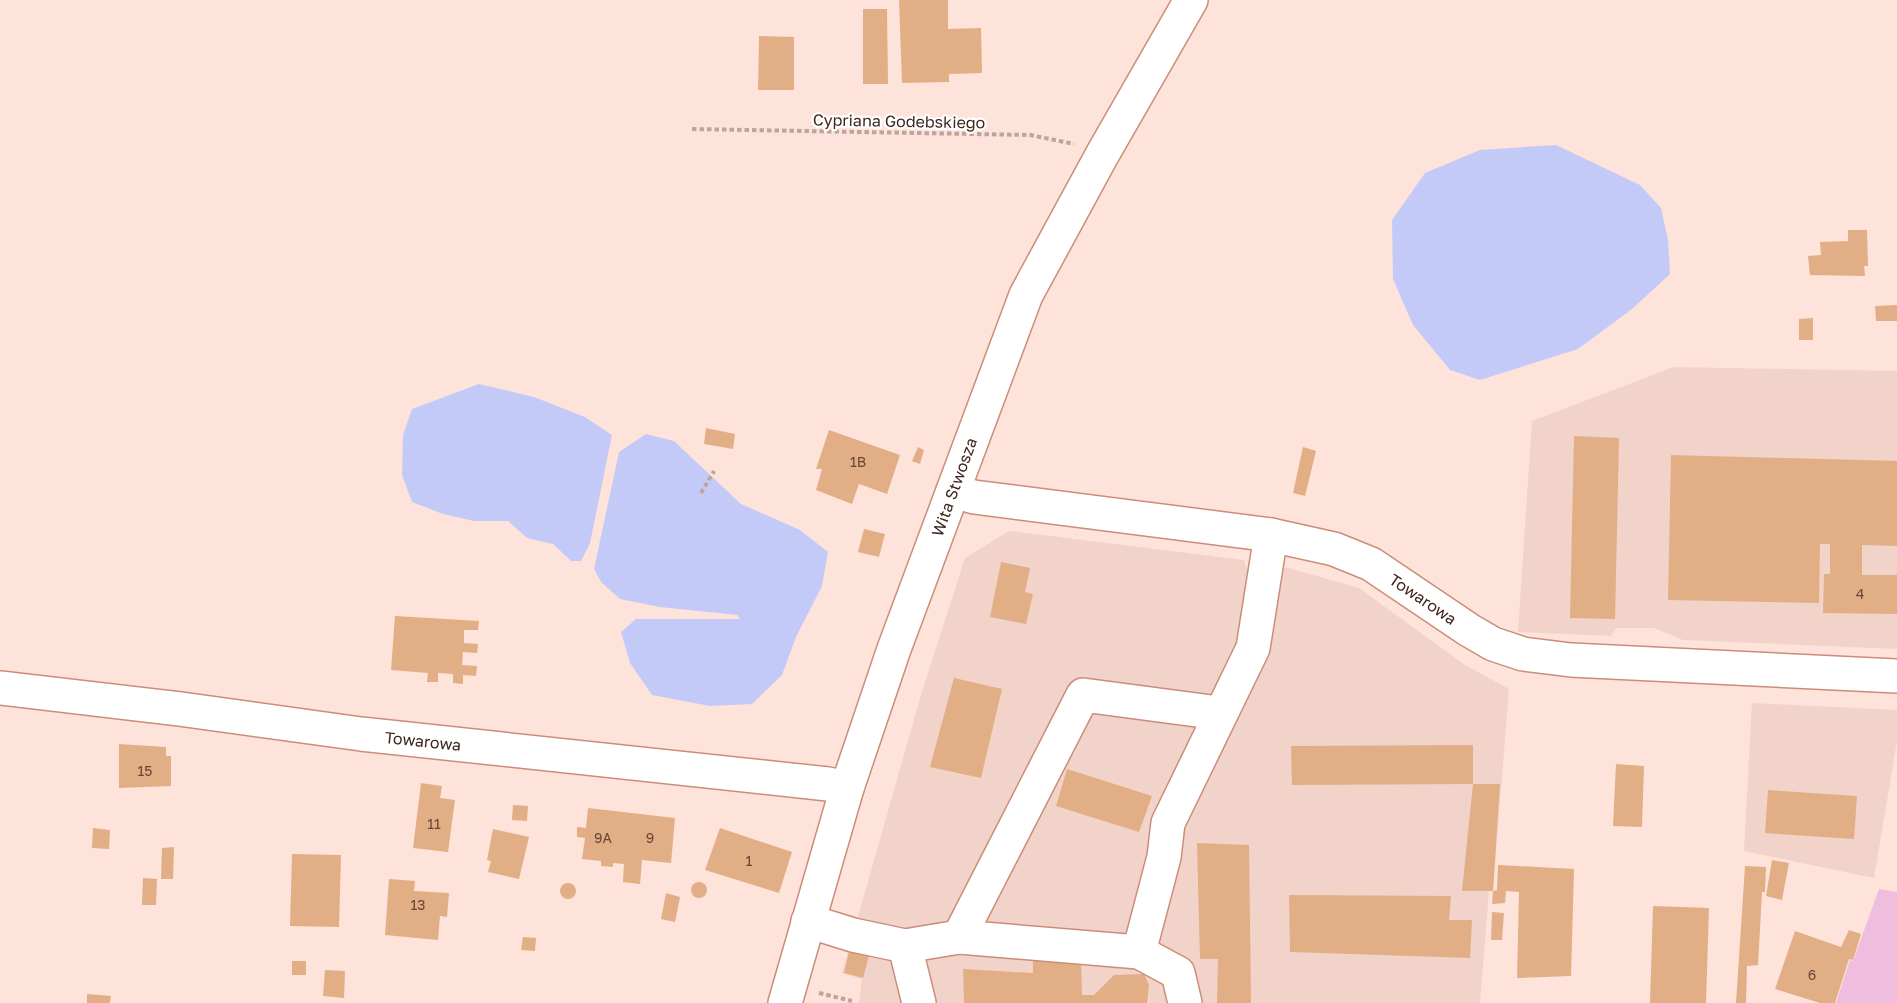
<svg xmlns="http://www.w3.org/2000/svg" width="1897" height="1003" font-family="'Golos Text',sans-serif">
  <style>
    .built { fill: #f1d3c9 }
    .green { fill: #efbede }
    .water { fill: #c4caf8 }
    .building { fill: #e2ae85 }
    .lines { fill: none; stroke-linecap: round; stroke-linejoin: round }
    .minor-casing { stroke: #cb8d78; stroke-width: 36 }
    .path { stroke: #bfa49c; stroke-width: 4; stroke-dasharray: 4.5 3; stroke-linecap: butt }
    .minor { stroke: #fff; stroke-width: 33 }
    .labels { text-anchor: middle; stroke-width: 4.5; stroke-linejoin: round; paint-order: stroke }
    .number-label { font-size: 14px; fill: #674737 }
    .street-label { font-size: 16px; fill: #3e251d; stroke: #fff }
  </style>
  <rect width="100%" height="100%" fill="#fee3da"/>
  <g class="built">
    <path d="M1674 367 1897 371V649L1683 640 1654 628H1616L1611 636 1518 632 1532 421Z"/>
    <path d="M1009 531 1244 560 1249 575 1280 576 1285 567 1359 588 1465 665 1509 689 1493 891H1489L1480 1003H859L862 979 842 973 921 695 965 558Z"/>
    <path d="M1752 703 1897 710V741L1874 878 1744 851Z"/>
  </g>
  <path class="green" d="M1879 889 1897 892V1003H1836L1850 960 1853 961Z"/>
  <g class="water">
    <path d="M1556 145 1640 185 1661 208 1668 240 1670 274 1632 309 1578 349 1480 380 1450 370 1413 325 1393 279 1392 220 1425 173 1480 150Z"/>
    <path d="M479 384 534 397 585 417 612 435 590 543 581 561H571L553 544 527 538 508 521H474L443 514 412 502 402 475 403 435 412 409Z"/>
    <path d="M646 434 674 441 741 504 800 530 828 552 822 586 796 637 782 675 752 704 710 706 652 695 630 663 621 632 636 619H740L737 615 660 607 620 599 601 582 594 569 619 452Z"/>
  </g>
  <g class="building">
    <path d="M899 0H948V29L981 28 982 73 949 74V82L902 83Z"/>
    <path d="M863 9H887L888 84H863Z"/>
    <path d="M759 36 794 37V90H758Z"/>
    <path d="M1848 230H1867L1868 266H1864L1865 276 1810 275 1808 256 1821 255 1820 242 1848 241Z"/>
    <path d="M1897 305V321H1876L1875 306Z"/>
    <path d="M1813 318V340H1799V319Z"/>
    <path d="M706 428 735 434 733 449 704 444Z"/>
    <path d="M829 430 900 455 887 494 859 484 852 504 816 490 822 469H816Z"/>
    <path d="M1574 436 1619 438 1615 619 1570 618Z"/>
    <path d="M918 447 924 450 920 464 912 461Z"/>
    <path d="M1303 447 1316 451 1305 496 1293 493Z"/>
    <path d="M1671 455 1897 461V546L1862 545V575H1897V614L1823 613 1824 574H1830V544H1820L1819 603 1668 600Z"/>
    <path d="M864 529 885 534 879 557 858 552Z"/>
    <path d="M1001 562 1030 568 1025 592 1033 594 1026 624 990 617Z"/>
    <path d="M395 616 479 621 478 630H464V643L478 644 477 653 463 652 462 665 477 666 476 676 463 675V684L453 683V674L438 673V682H427L428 673 391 670Z"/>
    <path d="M954 678 1002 689 981 778 930 767Z"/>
    <path d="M119 744 166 747V756H171V786L119 788Z"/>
    <path d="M1473 745V784H1500L1493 891H1462L1473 784 1292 785 1291 746Z"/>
    <path d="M1616 764 1644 766 1642 827 1613 826Z"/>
    <path d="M1067 769 1152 796 1139 832 1056 806Z"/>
    <path d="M421 783 442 786 440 798 455 800 448 852 413 848Z"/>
    <path d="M1768 790 1857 796 1854 839 1765 833Z"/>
    <path d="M513 805 528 806 527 821 512 820Z"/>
    <path d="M588 808 675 818 671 863 642 860 640 884 623 882 624 864 613 863V867L601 866V861L582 859 585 838 577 837V827L586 828Z"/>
    <path d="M93 828 110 830 109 849 92 848Z"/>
    <path d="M720 828 792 852 779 893 705 870Z"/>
    <path d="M493 829 529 837 519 879 488 872 491 861 487 860Z"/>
    <path d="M1197 843 1249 845 1251 1003H1217L1218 959H1200Z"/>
    <path d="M174 847 173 879H161L162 848Z"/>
    <path d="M292 854 341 855 339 927 290 926Z"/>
    <path d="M1772 860 1789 863 1782 900 1766 896Z"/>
    <path d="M1498 865 1574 869 1571 976 1517 978 1519 892 1506 891 1505 903 1492 904 1493 891 1497 890Z"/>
    <path d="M1745 866 1766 867 1765 892H1762L1758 965 1747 966 1746 1003H1736Z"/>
    <path d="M143 878 157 879 156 905H142Z"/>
    <path d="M389 879 415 881 414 891 449 893 447 917 440 916 438 940 385 935Z"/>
    <circle cx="699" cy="890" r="8"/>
    <circle cx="568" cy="891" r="8"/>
    <path d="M666 893 680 897 675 922 661 919Z"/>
    <path d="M1289 895 1451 896 1449 920H1472L1470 958 1290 952Z"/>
    <path d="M1653 906 1709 908 1706 1003H1650Z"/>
    <path d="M1492 912 1504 913 1502 940H1491Z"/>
    <path d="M1849 930 1861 934 1853 960 1849 959 1835 1003H1820L1775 989 1795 931 1841 947Z"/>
    <path d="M523 937 536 938 535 951 521 950Z"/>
    <path d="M850 947 870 952 863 978 844 973Z"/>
    <path d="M1033 957 1081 959 1082 995H1094L1114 975 1144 974 1149 985 1147 1003H964L963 969 1033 973Z"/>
    <rect x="292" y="961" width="14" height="14"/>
    <path d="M325 970 345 971 344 998 323 996Z"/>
    <path d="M87 994 111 996 110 1003H87Z"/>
  </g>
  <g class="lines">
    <g class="minor-casing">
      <g id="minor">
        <path d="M953 491 974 497 1271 535 1334 549 1371 564 1469 630 1493 644 1523 654 1571 660 1897 676"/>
        <path d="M0 688 180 709 361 734 828 784 847 788"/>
        <path d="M808 921 853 935 905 946 919 1003"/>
        <path d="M959 937 1083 695 1219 713"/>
        <path d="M905 946 959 937 1139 952 1178 973 1185 1003"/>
        <path d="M1139 952 1164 857 1168 823 1253 648 1271 535"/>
        <path d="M785 1003 847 788 894 649 1026 295 1102 155 1191 0"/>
      </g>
    </g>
    <g class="path">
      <path d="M692 129 1030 135 1074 144"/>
      <path d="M701 493 714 471"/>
      <path d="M819 993 852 1001"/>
    </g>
    <use href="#minor" class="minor"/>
  </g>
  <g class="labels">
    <g class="number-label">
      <text x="858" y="467">1B</text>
      <text x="1860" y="599">4</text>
      <text x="145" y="776">15</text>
      <text x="434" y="829">11</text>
      <text x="603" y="843">9A</text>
      <text x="650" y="843">9</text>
      <text x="749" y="866">1</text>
      <text x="418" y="910">13</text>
      <text x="1812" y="980">6</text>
    </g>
    <g class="street-label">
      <text transform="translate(899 121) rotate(1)" y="6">Cypriana Godebskiego</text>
      <text transform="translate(954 487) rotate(-70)" y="6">Wita Stwosza</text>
      <text transform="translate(1423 599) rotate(34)" y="6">Towarowa</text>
      <text transform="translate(423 741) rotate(6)" y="6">Towarowa</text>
    </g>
  </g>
</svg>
